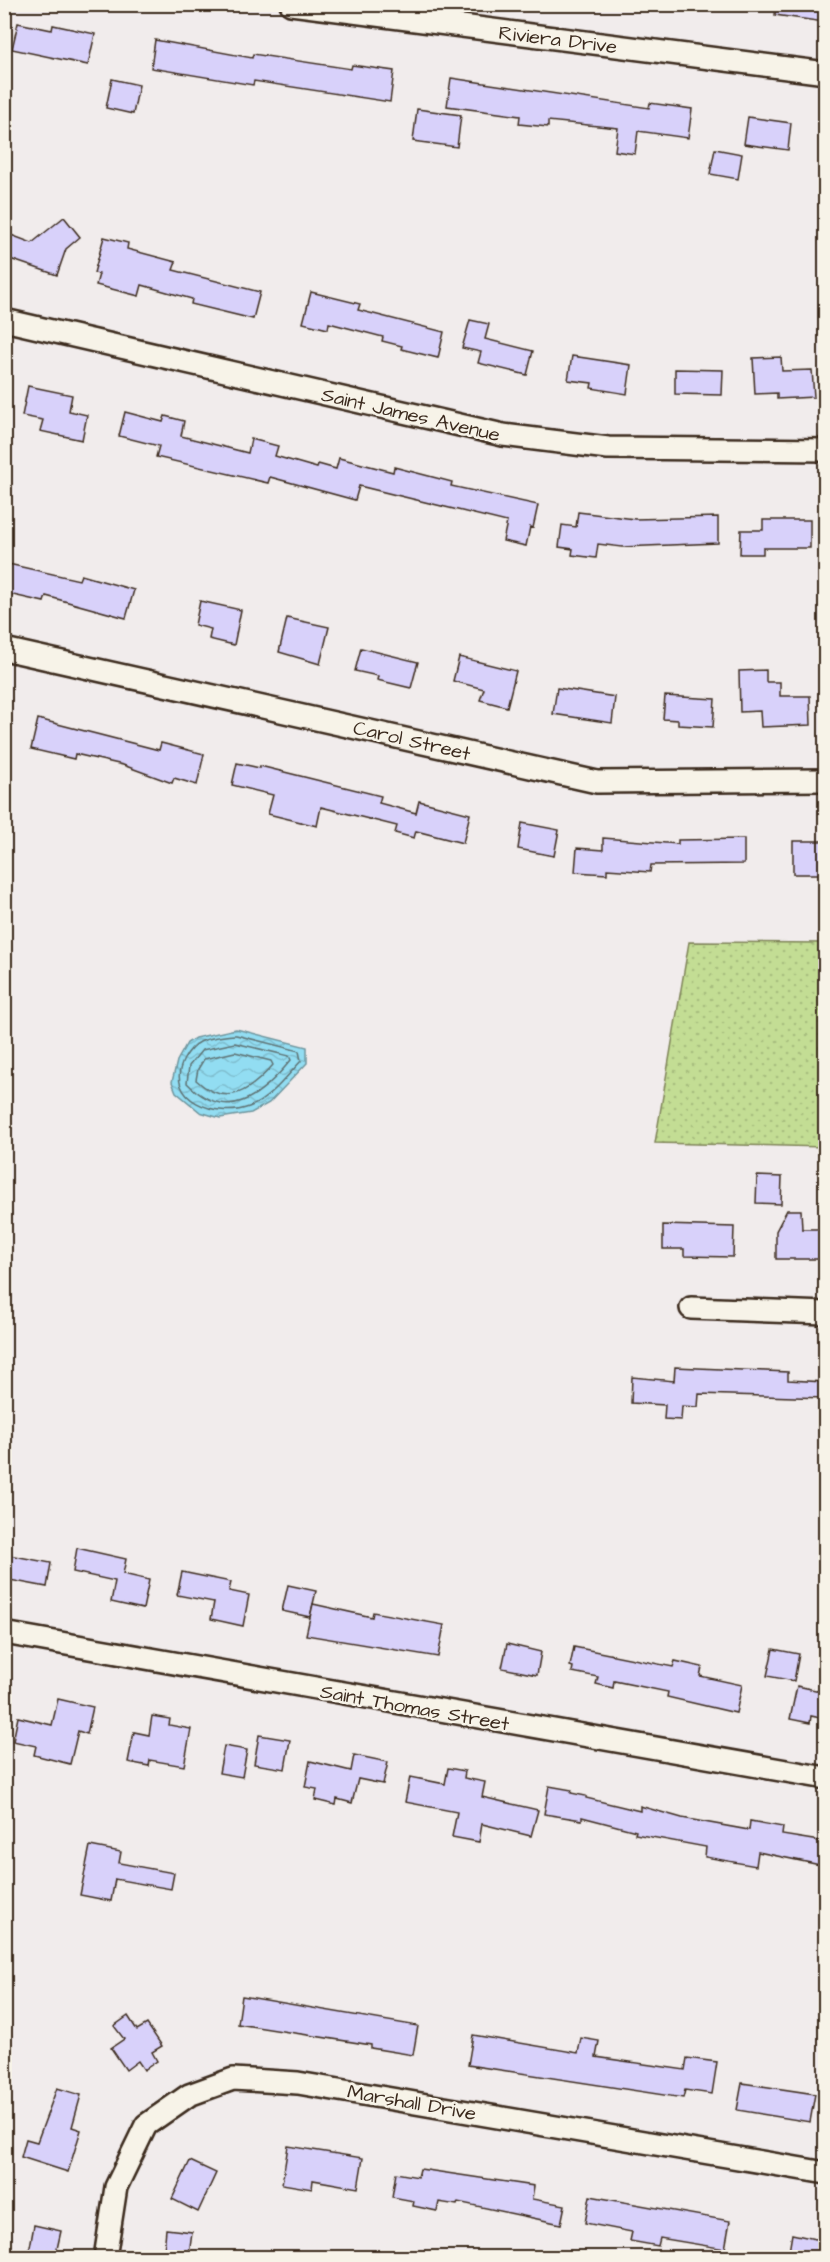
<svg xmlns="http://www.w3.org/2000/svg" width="830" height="2262" font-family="'Architects Daughter',sans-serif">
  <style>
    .park { fill: url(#park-dots); stroke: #7f8459; stroke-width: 1.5 }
    .water { fill: url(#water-waves); stroke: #6f959d; stroke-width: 1.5 }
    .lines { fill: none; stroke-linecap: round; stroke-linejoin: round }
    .shore { stroke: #5e7273; stroke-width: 1.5 }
    .building { fill: #d8d1fa; stroke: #3b2a1e; stroke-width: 1.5 }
    .minor-casing { stroke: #3b2a1e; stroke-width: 26 }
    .minor { stroke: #f7f3e8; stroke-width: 21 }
    .labels { text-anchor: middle; stroke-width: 5; stroke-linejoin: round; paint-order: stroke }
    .street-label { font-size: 20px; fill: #3b2a1e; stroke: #f7f3e8 }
  </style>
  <defs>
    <pattern id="park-dots" width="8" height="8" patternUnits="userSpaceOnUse" patternTransform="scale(1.5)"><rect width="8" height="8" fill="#c3dd94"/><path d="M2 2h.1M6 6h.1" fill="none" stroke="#a8be7f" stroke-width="1.8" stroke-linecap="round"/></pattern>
    <pattern id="water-waves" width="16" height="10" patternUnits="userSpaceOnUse" patternTransform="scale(1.5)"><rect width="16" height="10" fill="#92ddf2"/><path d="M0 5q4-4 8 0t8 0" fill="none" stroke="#7fbecf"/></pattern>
  </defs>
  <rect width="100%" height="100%" fill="#f1ecec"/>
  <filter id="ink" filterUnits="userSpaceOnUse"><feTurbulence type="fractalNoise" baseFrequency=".0167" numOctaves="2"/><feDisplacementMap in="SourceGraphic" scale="12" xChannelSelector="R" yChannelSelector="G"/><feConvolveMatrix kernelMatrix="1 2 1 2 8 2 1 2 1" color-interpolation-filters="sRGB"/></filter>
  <g filter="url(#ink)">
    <path class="park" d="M689 942 825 943V1147L655 1143Z"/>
    <path class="water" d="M236 1029 307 1047V1063L269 1103 251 1113 220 1118 200 1112 176 1092 172 1082 177 1061 187 1043 195 1038Z"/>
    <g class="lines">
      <g class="shore">
        <path d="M236 1035 299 1051 301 1061C287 1076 269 1100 249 1107 217 1119 163 1100 184 1059 188 1052 192 1046 200 1042 210 1037 224 1036 236 1035Z"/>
        <path d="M235 1043 289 1056 291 1060C261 1096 228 1125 187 1083L189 1066 202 1050Z"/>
        <path d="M235 1052 271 1061 273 1065C250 1091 227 1109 196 1080L198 1069 204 1059Z"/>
      </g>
    </g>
    <g class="building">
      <path d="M776 4H825L824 22 775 15Z"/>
      <path d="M18 23 52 30 53 25 95 34 88 65 12 49Z"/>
      <path d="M155 40 252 58 253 54 351 69 352 65 394 71 390 102 254 81 253 85 151 68Z"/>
      <path d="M451 78 649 108 650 103 692 109 688 138 638 131 635 154 615 151 618 128 548 121V127L519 124 520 116 447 106Z"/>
      <path d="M112 79 139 85 133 114 106 108Z"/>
      <path d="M417 109 461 115 457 147 413 141Z"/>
      <path d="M748 117 791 123 788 150 744 144Z"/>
      <path d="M715 149 742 154 738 179 710 174Z"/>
      <path d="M64 217 80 237 66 249 57 275 4 257 11 235 32 243Z"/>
      <path d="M104 237 128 243 127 249 176 262 173 270 260 292 253 319 191 304 192 299 142 285 139 296 96 285 99 274 94 273Z"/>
      <path d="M311 292 360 304 358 310 444 332 438 358 401 349 402 346 382 341 383 337 329 323 328 329 303 323Z"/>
      <path d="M470 320 489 324 485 339 533 351 527 375 478 363 481 352 462 348Z"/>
      <path d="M572 356 631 365 627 394 591 388 592 383 568 380Z"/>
      <path d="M781 357 782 371 812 370 814 397 777 399V393L755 394 753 358Z"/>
      <path d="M675 369 723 370 722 395 675 394Z"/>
      <path d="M28 386 72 395 69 411 87 415 82 440 40 431 43 420 22 416Z"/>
      <path d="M125 412 163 422 165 416 184 421 181 436 248 453 251 439 278 446 275 456 317 468 318 464 336 469 339 458 393 472 394 467 452 482 451 486 538 505 533 528 530 527 526 546 503 541 507 522 359 486 355 500 270 477 268 483 156 457 159 446 119 436Z"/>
      <path d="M578 512 635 519 718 517V543L622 547 598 544 596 558 572 555 573 549 559 547 562 525 576 527Z"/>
      <path d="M763 520H810V548H763V554H740L741 530H763Z"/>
      <path d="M4 563 79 580 81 575 134 590 126 618 46 596 44 602 4 593Z"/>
      <path d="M200 601 241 610 234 645 209 639 211 629 195 625Z"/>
      <path d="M287 618 329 627 320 664 279 652Z"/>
      <path d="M361 648 418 662 411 688 377 680 378 676 355 671Z"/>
      <path d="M459 657 516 671 507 707 480 700 484 689 453 681Z"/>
      <path d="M766 670V682H780V696H810L811 725 761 727 760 711 740 712 739 671Z"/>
      <path d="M557 688 615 697 612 723 553 714Z"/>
      <path d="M665 696 715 699 713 727 678 725V720L663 719Z"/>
      <path d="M38 719 159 750 161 743 204 754 197 785 174 778 172 783 123 765 75 754 74 759 31 749Z"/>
      <path d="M237 763 260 768V766L381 796 379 803 416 813 419 801 470 814 463 843 416 831 414 838 395 833 397 826 321 807 317 826 268 814 273 795 232 785Z"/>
      <path d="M522 823 559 830 554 856 518 849Z"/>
      <path d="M603 838 678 844V840L744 839V864L651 865 650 872 607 869V874L575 872 577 848 603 850Z"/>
      <rect x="793" y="841" width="32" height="33"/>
      <path d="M757 1176 782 1177 781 1204 756 1203Z"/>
      <path d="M787 1210H801L802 1229H823V1259H776V1231Z"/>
      <path d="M663 1225 734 1227 733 1257 684 1256V1249H663Z"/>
      <path d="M675 1367 788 1372V1380L825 1382V1398L699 1394 698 1407 682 1406 681 1420 664 1419 665 1405 631 1403 632 1377 674 1381Z"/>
      <path d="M77 1548 126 1559 123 1574 149 1580 143 1609 111 1602 115 1581 73 1572Z"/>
      <path d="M4 1554 51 1563 47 1587 4 1579Z"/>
      <path d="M182 1572 231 1582 229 1591 249 1595 243 1626 211 1619 214 1602 177 1595Z"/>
      <path d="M288 1585 316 1591 310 1617 282 1611Z"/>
      <path d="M313 1604 372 1617 373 1612 444 1625 438 1657 306 1635Z"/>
      <path d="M507 1644 541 1652 537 1675 502 1668Z"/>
      <path d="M574 1647 673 1667 675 1661 702 1667 700 1676 742 1685 736 1713 667 1697 668 1692 614 1681 613 1688 596 1684 598 1677 572 1672 573 1667 570 1666Z"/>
      <path d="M773 1649 799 1654 794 1681 767 1676Z"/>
      <path d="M797 1686 825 1692V1719L811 1716 810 1723 790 1719Z"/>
      <path d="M58 1699 93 1707 87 1734 78 1731 70 1764 34 1755 36 1746 13 1741 18 1717 52 1725Z"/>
      <path d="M152 1716 170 1719 169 1725 191 1729 184 1766 150 1760 149 1766 128 1762 134 1732 149 1735Z"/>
      <path d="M259 1735 290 1740 285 1769 254 1764Z"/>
      <path d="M224 1746 247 1750 242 1777 219 1773Z"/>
      <path d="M354 1755 388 1762 383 1784 358 1779 352 1803 337 1799 336 1805 315 1800 317 1789 305 1787 310 1761 351 1771Z"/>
      <path d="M448 1768 465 1771 464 1778 485 1782 482 1797 538 1810 531 1836 482 1824 479 1842 452 1837 457 1812 405 1802 410 1777 445 1784Z"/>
      <path d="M549 1786 572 1790 571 1793 586 1796V1798L640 1811V1806L682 1818 749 1830 750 1821 783 1827 782 1835 825 1842V1866L758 1852 756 1866 705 1857 706 1847 635 1834 636 1831 582 1817V1820L544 1814Z"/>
      <path d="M90 1846 121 1852 119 1863 174 1873 171 1889 115 1879 111 1901 80 1895Z"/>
      <path d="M242 1996 418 2026 413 2055 371 2048V2045L238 2024Z"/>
      <path d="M128 2016 137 2030 147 2024 162 2046 152 2052 157 2061 144 2070 138 2061 126 2070 111 2048 124 2039 114 2026Z"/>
      <path d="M473 2035 578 2053 581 2038 599 2041 596 2057 685 2070 687 2058 717 2062 712 2094 685 2090 683 2098 468 2065Z"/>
      <path d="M742 2083 815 2094 810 2122 737 2110Z"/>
      <path d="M57 2088 81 2095 72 2127 81 2130 68 2172 21 2157 26 2139 37 2142Z"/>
      <path d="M288 2146 363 2158 358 2188 313 2180 312 2189 282 2184Z"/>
      <path d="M190 2161 216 2173 198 2212 172 2199Z"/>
      <path d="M420 2169 534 2186 532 2199 565 2205 561 2224 458 2202 457 2205 439 2202 437 2211 413 2206 414 2201 392 2197 396 2173 418 2177Z"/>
      <path d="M590 2196 730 2221 725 2249 660 2238 658 2246 630 2241 632 2232 585 2223Z"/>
      <path d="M34 2225 61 2231 55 2258H28Z"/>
      <path d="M166 2229 192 2232 189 2254 164 2251Z"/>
      <path d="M792 2234 825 2241V2258H788Z"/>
    </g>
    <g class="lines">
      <g class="minor-casing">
        <g id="minor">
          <path d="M291 4 826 73"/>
          <path d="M4 320 503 435 608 448 826 450"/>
          <path d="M4 649 597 782 826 780"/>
          <path d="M691 1308 826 1313"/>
          <path d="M4 1633 826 1778"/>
          <path d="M105 2258 116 2187 146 2125 189 2095 233 2079 298 2083 826 2173"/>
        </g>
      </g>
      <use href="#minor" class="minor"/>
    </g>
  </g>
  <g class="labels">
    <g class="street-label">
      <text transform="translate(558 39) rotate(7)" y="7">Riviera Drive</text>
      <text transform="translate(411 414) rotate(13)" y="7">Saint James Avenue</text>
      <text transform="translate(412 740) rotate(13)" y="7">Carol Street</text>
      <text transform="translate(415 1707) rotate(10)" y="7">Saint Thomas Street</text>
      <text transform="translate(412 2102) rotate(10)" y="7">Marshall Drive</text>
    </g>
  </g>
  <rect width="830" height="2262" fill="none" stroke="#f7f3e8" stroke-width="24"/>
  <rect x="12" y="12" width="806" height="2238" fill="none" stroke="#3b2a1e" stroke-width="2" filter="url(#ink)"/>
</svg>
